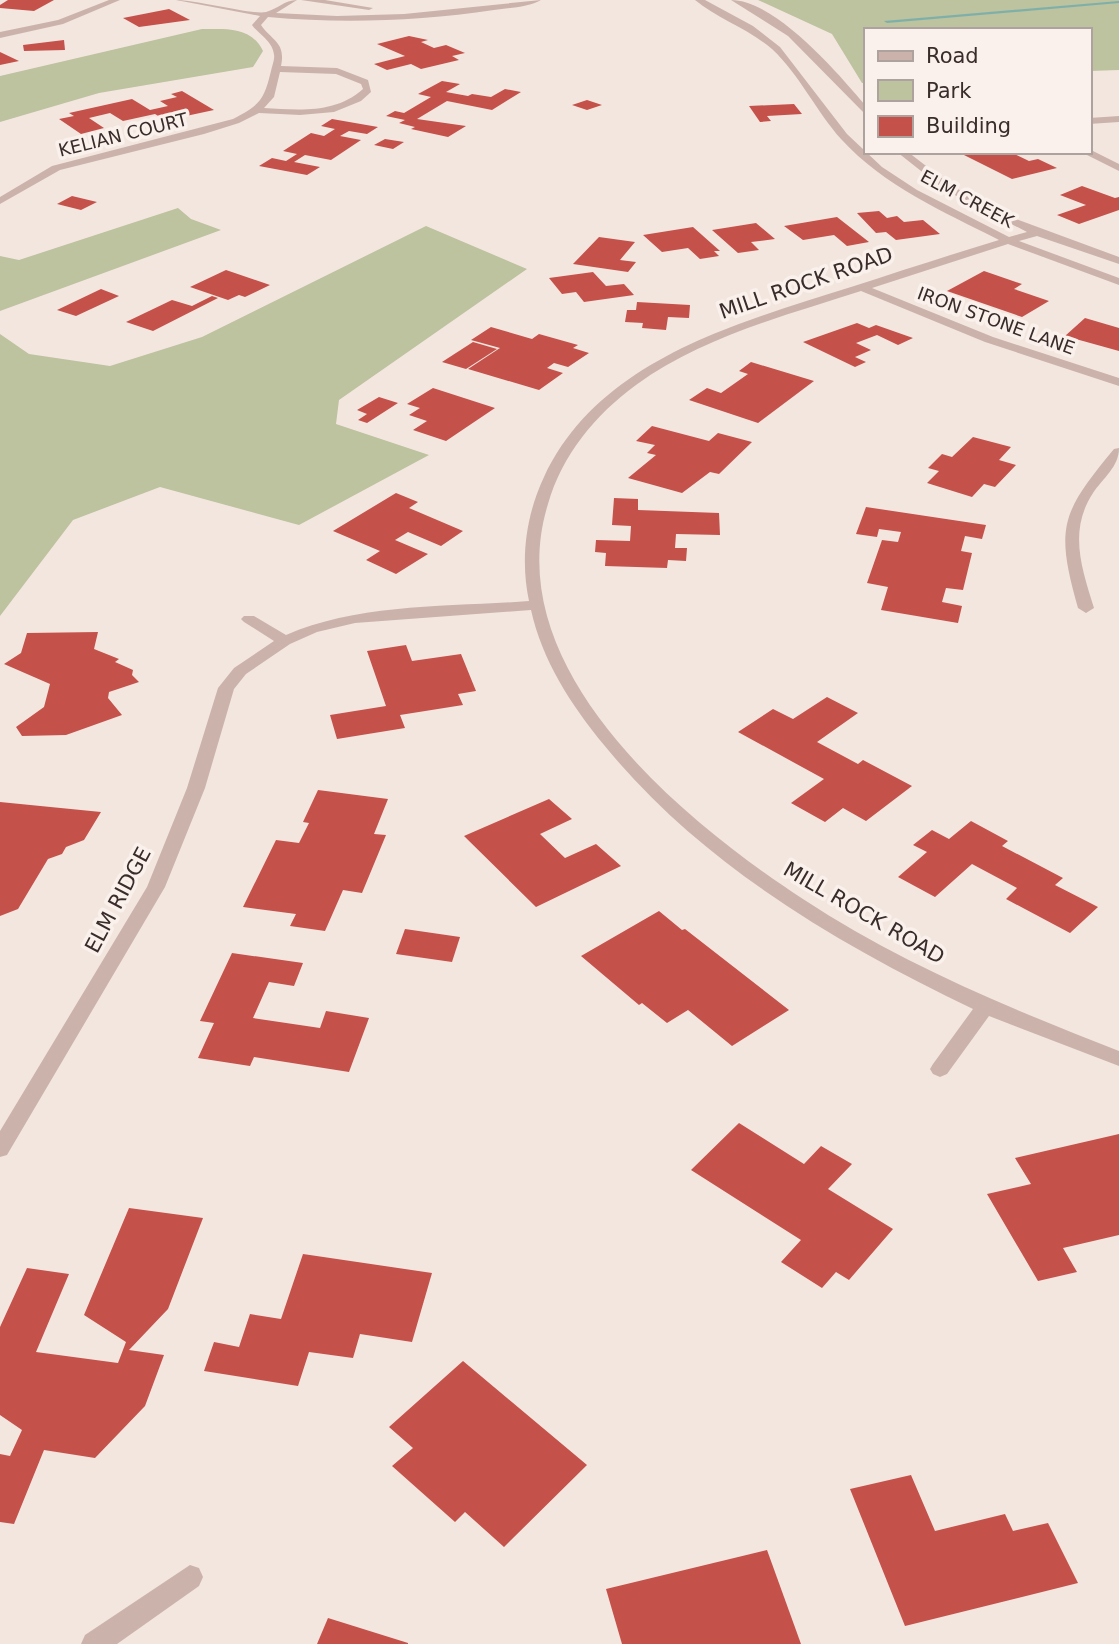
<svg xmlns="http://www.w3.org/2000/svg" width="1119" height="1644" font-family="'DejaVu Sans',sans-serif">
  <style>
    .green { fill: #bdc29f }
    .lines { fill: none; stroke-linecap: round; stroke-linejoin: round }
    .stream { fill: #7eb0a9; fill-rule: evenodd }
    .building { fill: #c5514b }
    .street { fill: #cbb3ab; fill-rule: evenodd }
    .labels { text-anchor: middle; stroke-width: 7; stroke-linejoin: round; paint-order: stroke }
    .far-street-label { font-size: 18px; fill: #392c2a; stroke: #faf1ec }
    .street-label { font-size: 21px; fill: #392c2a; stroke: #faf1ec }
  </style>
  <rect width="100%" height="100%" fill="#f3e6df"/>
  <g class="green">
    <path d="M758 0H1119V70L1089 71V30H865V83H862L832 34Z"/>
    <path d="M202 29C226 29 251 26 263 51L253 67 99 93 0 122V76Z"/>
    <path d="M178 208 191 219 221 230 0 311V256L19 260Z"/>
    <path d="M426 226 527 269 339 400 336 424 429 455 299 525 160 487 73 520 0 616V334L29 354 110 366 202 337Z"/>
  </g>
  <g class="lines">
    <path class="stream" d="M1119 1V3L887 23 884 21Z"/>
  </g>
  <g class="building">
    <path d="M8 0H54L34 11 0 8V5Z"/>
    <path d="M169 9 190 20 139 27 123 18Z"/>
    <path d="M409 36 428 40 421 42 434 48 446 45 465 53 452 56 459 60 421 69 411 64 387 70 374 64 405 56 377 44Z"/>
    <path d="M64 40 65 50 24 51 23 45Z"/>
    <path d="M0 52 19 61 0 65Z"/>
    <path d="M442 81 460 84 446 92 468 96 472 94 491 97 505 89 521 92 492 110 447 101 417 119 466 126 448 137 411 129 415 127 399 123 405 120 386 116 395 111 404 113 431 97 418 94Z"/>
    <path d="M182 91 214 110 186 116 179 112 160 117 155 114 123 121 110 113 89 118 104 128 81 134 59 119 74 116 69 113 132 99 150 110 168 106 160 101 177 97 171 94Z"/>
    <path d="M587 100 602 105 587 110 572 105Z"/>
    <path d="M794 104 802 114 767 116 771 121 760 122 749 106Z"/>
    <path d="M332 119 378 127 367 134 349 131 340 136 361 140 331 160 305 155 294 162 320 167 307 175 259 166 272 158 286 161 297 154 283 151 311 133 324 136 335 129 321 126Z"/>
    <path d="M385 139 404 142 393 149 374 145Z"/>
    <path d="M978 152H1010L1029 161 1038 159 1057 168 1012 179 964 155Z"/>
    <path d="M1082 186 1115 198 1119 197V210L1079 224 1057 215 1086 205 1060 195Z"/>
    <path d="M72 196 97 202 81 210 57 204Z"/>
    <path d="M879 211 887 218 897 216 904 222 923 220 940 234 896 240 886 232 876 233 857 213Z"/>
    <path d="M837 217 869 242 847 246 834 235 803 240 784 226Z"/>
    <path d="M756 223 775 239 751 242 759 250 738 253 712 230Z"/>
    <path d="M693 227 720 251H714L719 256 700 259 688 248 662 252 643 235Z"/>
    <path d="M599 237 635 242 620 260 636 262 628 272 573 264Z"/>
    <path d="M226 270 270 285 245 297 239 295 228 300 190 287Z"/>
    <path d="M984 271 1022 284 1014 289 1049 301 1022 317 947 291Z"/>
    <path d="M593 272 606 286 624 284 634 295 584 302 576 292 562 294 549 278Z"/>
    <path d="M101 289 119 296 76 316 57 310Z"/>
    <path d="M212 296 218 298 153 331 126 322 172 300 192 306Z"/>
    <path d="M637 302 690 305 689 318 668 317 666 330 642 328 643 323 625 322 627 310H636Z"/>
    <path d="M1085 318 1119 328V351L1065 336Z"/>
    <path d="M857 323 869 328 876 325 913 338 898 345 877 335 856 343 871 350 855 357 866 362 855 367 803 342Z"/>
    <path d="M491 327 532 339 539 334 578 345 573 348 589 353 568 367 554 363 547 368 563 373 539 390 468 369 500 348 471 340Z"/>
    <path d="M473 342 497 349 466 369 442 362Z"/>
    <path d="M751 362 814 381 758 423 689 400 707 388 721 393 748 374 739 371Z"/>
    <path d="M433 388 495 408 446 441 413 430 427 421 409 415 420 408 407 404Z"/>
    <path d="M379 397 398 403 367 423 358 420 367 414 357 410Z"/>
    <path d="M652 426 709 441 718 433 752 442 719 474 710 472 682 493 628 478 656 455 647 453 655 445 636 441Z"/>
    <path d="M973 437 1011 447 999 460 1016 465 995 487 984 484 972 497 927 483 939 471 928 468 942 454 952 457Z"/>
    <path d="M396 493 418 502 409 508 463 531 441 546 408 532 395 540 428 554 396 574 366 560 380 551 333 531Z"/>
    <path d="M614 498 638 499V510L719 513 720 535 676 534 675 548H687L686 561 668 560 667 568 605 566 606 553 595 552 596 540 630 541 631 526 612 525Z"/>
    <path d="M866 507 986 525 982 539 965 536 961 551 972 553 963 590 946 588 942 602 962 606 958 623 881 610 888 587 867 583 882 540 898 542 901 532 879 529 877 537 856 534Z"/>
    <path d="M98 632 94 649 119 659 115 662 133 670 132 675 139 682 109 692 108 698 122 715 66 735 22 736 16 727 44 707 50 684 4 664 21 653 27 633Z"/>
    <path d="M406 645 412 661 461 654 476 691 458 694 463 705 400 715 405 728 337 739 330 715 386 706 367 651Z"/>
    <path d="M827 697 858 713 817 742 858 764 863 760 912 786 866 821 843 808 825 822 791 803 824 779 738 732 773 709 793 719Z"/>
    <path d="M318 790 388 799 374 834 386 835 362 893 343 890 325 931 290 926 296 914 243 907 276 840 299 843 309 823 303 822Z"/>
    <path d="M549 799 572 819 540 834 565 858 596 844 621 866 536 907 464 836Z"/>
    <path d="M0 802 101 812 84 840 66 847 62 854 48 859 18 909 0 916Z"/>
    <path d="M971 821 1008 841 1002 846 1063 878 1055 885 1098 907 1070 933 1006 899 1017 888 972 864 935 897 898 877 927 852 913 845 932 830 949 839Z"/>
    <path d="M659 911 682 930 685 929 789 1010 732 1046 688 1010 667 1023 642 1003 639 1005 581 956Z"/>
    <path d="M405 929 460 937 452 962 396 954Z"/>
    <path d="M232 953 303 963 294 986 269 982 253 1018 320 1028 326 1011 369 1018 349 1072 254 1057 250 1066 198 1058 214 1023 200 1021Z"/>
    <path d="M739 1123 804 1164 821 1146 852 1164 828 1189 893 1229 849 1280 836 1272 822 1288 781 1262 801 1240 691 1170Z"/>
    <path d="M1119 1134V1235L1063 1248 1077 1272 1038 1281 987 1194 1031 1184 1015 1158Z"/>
    <path d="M129 1208 203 1218 168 1309 129 1350 164 1355 145 1406 95 1458 44 1450 14 1524 0 1522V1454L10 1456 22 1430 0 1415V1327L27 1268 69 1274 36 1352 118 1363 126 1342 84 1315Z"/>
    <path d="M303 1254 432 1273 412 1342 360 1334 353 1358 309 1352 298 1386 204 1371 214 1342 239 1347 250 1314 281 1319Z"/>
    <path d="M463 1361 587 1465 504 1547 465 1512 455 1522 392 1466 413 1448 389 1427Z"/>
    <path d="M911 1475 935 1531 1005 1514 1013 1531 1048 1523 1078 1583 905 1626 850 1489Z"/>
    <path d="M767 1550 801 1644H622L606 1589Z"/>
    <path d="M328 1618 408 1643V1644H317Z"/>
  </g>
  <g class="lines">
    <g class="street">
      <path d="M109 0H120L63 24 0 38V32L58 20Z"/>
      <path d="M176 0C198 0 252 15 266 12 278 9 284 0 297 0L276 13 337 16 404 14 541 0C529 7 509 8 494 10 419 21 344 24 268 17L261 25C272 41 286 42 281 66L337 68 368 80 371 92 361 101 334 112 300 115 259 113 239 123 204 134 60 170 0 204V197L52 166 233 119C260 105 264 100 271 71 272 66 275 59 274 55 273 41 259 35 252 25L260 16ZM280 72 336 74 361 84 363 89C335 114 299 110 264 108L274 97Z"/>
      <path d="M301 0H325L373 8 369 10Z"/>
      <path d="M695 0H705L753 26 780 47 847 134 882 167 917 190 1009 237 1027 232 945 190 897 152H908L952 186 1008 216 1119 257V264L1037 236 1019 241 1119 278V285L1008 244 872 288 993 337 1119 378V386L985 342 861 291C784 316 702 337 636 385 595 415 562 455 548 504 497 668 682 820 803 899 902 964 1009 1008 1119 1051V1066L989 1016 947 1074 940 1077 933 1074 930 1069 933 1064 973 1009C836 943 701 864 604 745 571 705 542 660 531 610L355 623 317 632 290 644 246 674 234 689 205 788 165 887 7 1155 0 1157V1131L147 887 187 788 218 688 234 668 274 641 244 622 241 619 244 616H254L286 635C359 603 450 607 529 601 520 559 526 515 544 477 599 359 738 323 851 287 901 271 949 255 999 240 942 211 884 186 841 139 816 111 799 74 772 49 749 29 718 19 695 0Z"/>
      <path d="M731 0C775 0 838 73 865 105V114L788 36Z"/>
      <path d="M1119 116V122L1089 124V118Z"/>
      <path d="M1089 149 1119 164V171L1085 154 1084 152H1089Z"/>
      <path d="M1119 448C1119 467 1103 478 1093 493 1068 531 1082 569 1094 608L1086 613 1078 608C1055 527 1061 513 1114 449Z"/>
      <path d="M190 1565 199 1568 203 1577 199 1586 117 1644H81L85 1635Z"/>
    </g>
  </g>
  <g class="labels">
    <g class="far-street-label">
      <text transform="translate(123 135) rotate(-14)" y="6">KELIAN COURT</text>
      <text transform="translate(967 199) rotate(28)" y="6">ELM CREEK</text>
      <text transform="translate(996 321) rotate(20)" y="6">IRON STONE LANE</text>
    </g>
    <g class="street-label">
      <text transform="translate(806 283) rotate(-19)" y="7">MILL ROCK ROAD</text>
      <text transform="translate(118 900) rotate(-62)" y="7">ELM RIDGE</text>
      <text transform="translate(864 913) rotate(30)" y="7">MILL ROCK ROAD</text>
    </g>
  </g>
  <rect x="864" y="28" width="228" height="126" fill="#faf1ec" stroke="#ada29e" stroke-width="2"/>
  <rect x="878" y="51" width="35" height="10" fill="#cbb3ab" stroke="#ada29e" stroke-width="2"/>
  <text x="926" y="63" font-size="21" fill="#392c2a">Road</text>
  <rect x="878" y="80" width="35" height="21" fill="#bdc29f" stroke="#ada29e" stroke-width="2"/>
  <text x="926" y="98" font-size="21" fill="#392c2a">Park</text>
  <rect x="878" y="116" width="35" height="21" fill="#c5514b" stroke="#ada29e" stroke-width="2"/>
  <text x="926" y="133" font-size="21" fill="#392c2a">Building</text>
</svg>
